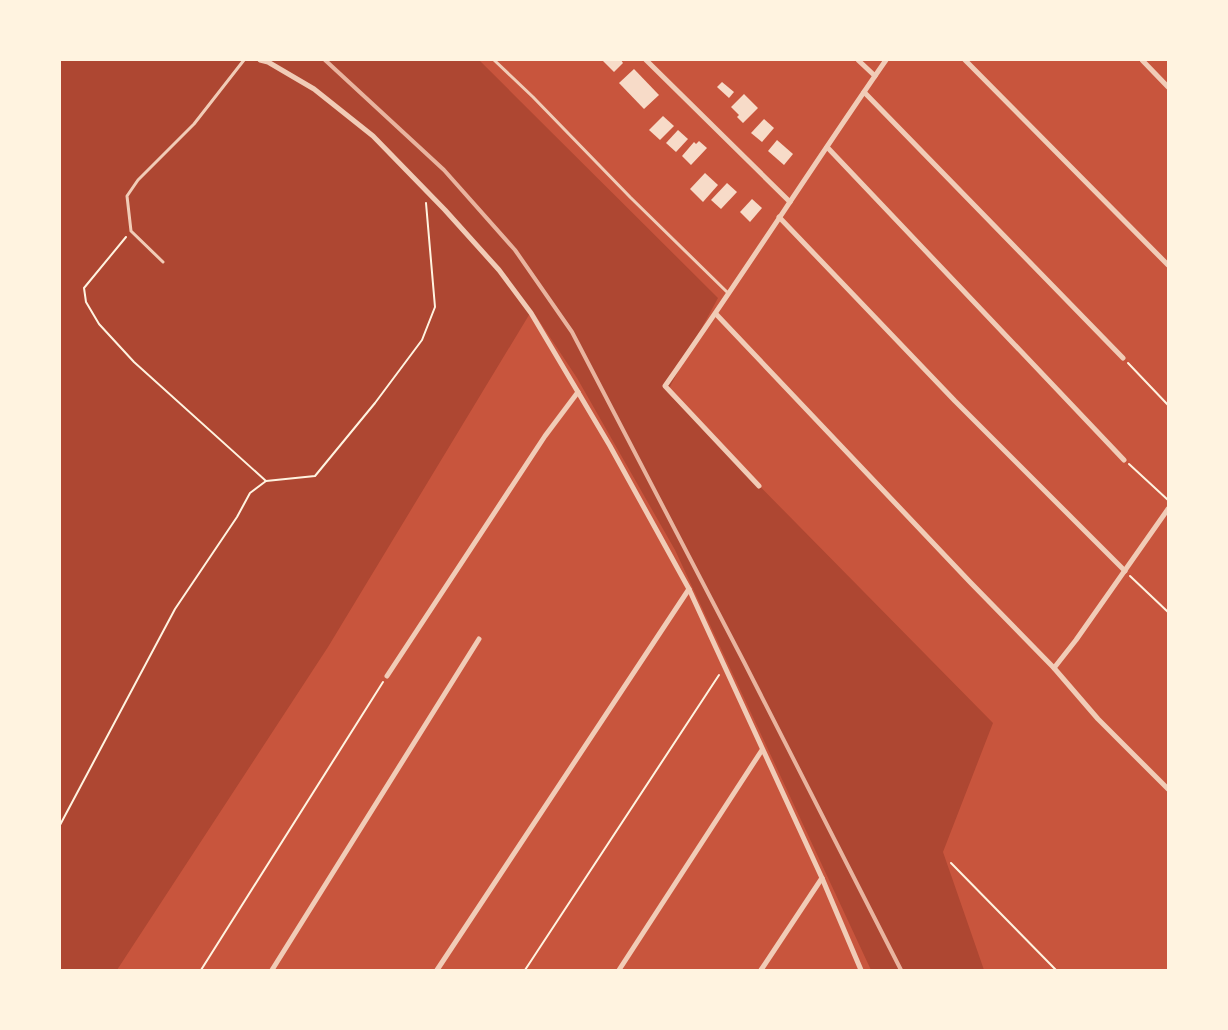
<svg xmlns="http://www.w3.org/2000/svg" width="1228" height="1030" font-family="'Public Sans',sans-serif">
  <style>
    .green { fill: #ae4732 }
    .building { fill: #f7dbc8 }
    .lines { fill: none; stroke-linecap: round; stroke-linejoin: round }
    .path { stroke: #fff3e0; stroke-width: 2 }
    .service { stroke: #f1ccb7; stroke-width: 3 }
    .minor { stroke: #f1ccb7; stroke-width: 5 }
    .rail { stroke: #e9b49f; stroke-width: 4 }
  </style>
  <rect width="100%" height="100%" fill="#c8553d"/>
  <path class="green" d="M60 60H479L718 298 667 392 993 723 943 852 984 970H871L675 550 577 378 532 310 328 647 117 970H60Z"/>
  <g class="building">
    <path d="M602 60H621L623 63 614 72Z"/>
    <path d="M634 69 659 95 644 109 619 83Z"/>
    <path d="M722 82 734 92 729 98 717 87Z"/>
    <path d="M744 94 758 108 743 123 737 117 739 115 731 107Z"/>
    <path d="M663 116 674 126 660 140 649 130Z"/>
    <path d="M764 119 774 128 762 142 751 133Z"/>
    <path d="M678 130 688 139 676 152 666 143Z"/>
    <path d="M777 140 793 154 784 165 768 151Z"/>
    <path d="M699 141 707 148 691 165 682 156 694 142 696 144Z"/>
    <path d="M705 173 718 185 703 202 690 189Z"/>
    <path d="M727 183 737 192 721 209 711 200Z"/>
    <path d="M752 199 762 208 750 222 740 212Z"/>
  </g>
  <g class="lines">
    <g class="path">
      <path d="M126 237 84 288 86 302 99 324 134 362 266 481"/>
      <path d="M1128 363 1168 405"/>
      <path d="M1129 464 1168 500"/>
      <path d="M1130 576 1168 612"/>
      <path d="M60 825 175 609 237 517 250 493 266 481 315 476 375 403 422 340 435 307 426 203"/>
      <path d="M951 863 1056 970"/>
      <path d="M201 970 383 682"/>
      <path d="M525 970 719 675"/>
    </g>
    <g class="service">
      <path d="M494 60 533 97 630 197 728 293"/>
      <path d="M163 262 131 231 127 196 138 180 194 124 244 60"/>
    </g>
    <g class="minor">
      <path d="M260 60 268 62 314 89 373 136 445 210 499 270 531 313 610 446 689 589 822 878 861 970"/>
      <path d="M646 60 790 202"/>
      <path d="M858 60 875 76"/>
      <path d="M965 60 1168 265"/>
      <path d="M1142 60 1168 87"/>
      <path d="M864 92 1123 358"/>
      <path d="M827 147 1124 460"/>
      <path d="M779 217 955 401 1125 571"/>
      <path d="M716 314 970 582 1054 668 1098 719 1168 789"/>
      <path d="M759 486 665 386C741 278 811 168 886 60"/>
      <path d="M1054 668 1076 640 1168 509"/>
      <path d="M387 676 545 436 578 392"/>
      <path d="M272 970 479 639"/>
      <path d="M437 970 689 589"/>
      <path d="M619 970 762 750"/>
      <path d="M761 970 822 878"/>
    </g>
    <path class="rail" d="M325 60 444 170 515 250 572 332 744 662 901 970"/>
  </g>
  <rect width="1228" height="1030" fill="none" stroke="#fff3e0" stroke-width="122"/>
</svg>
